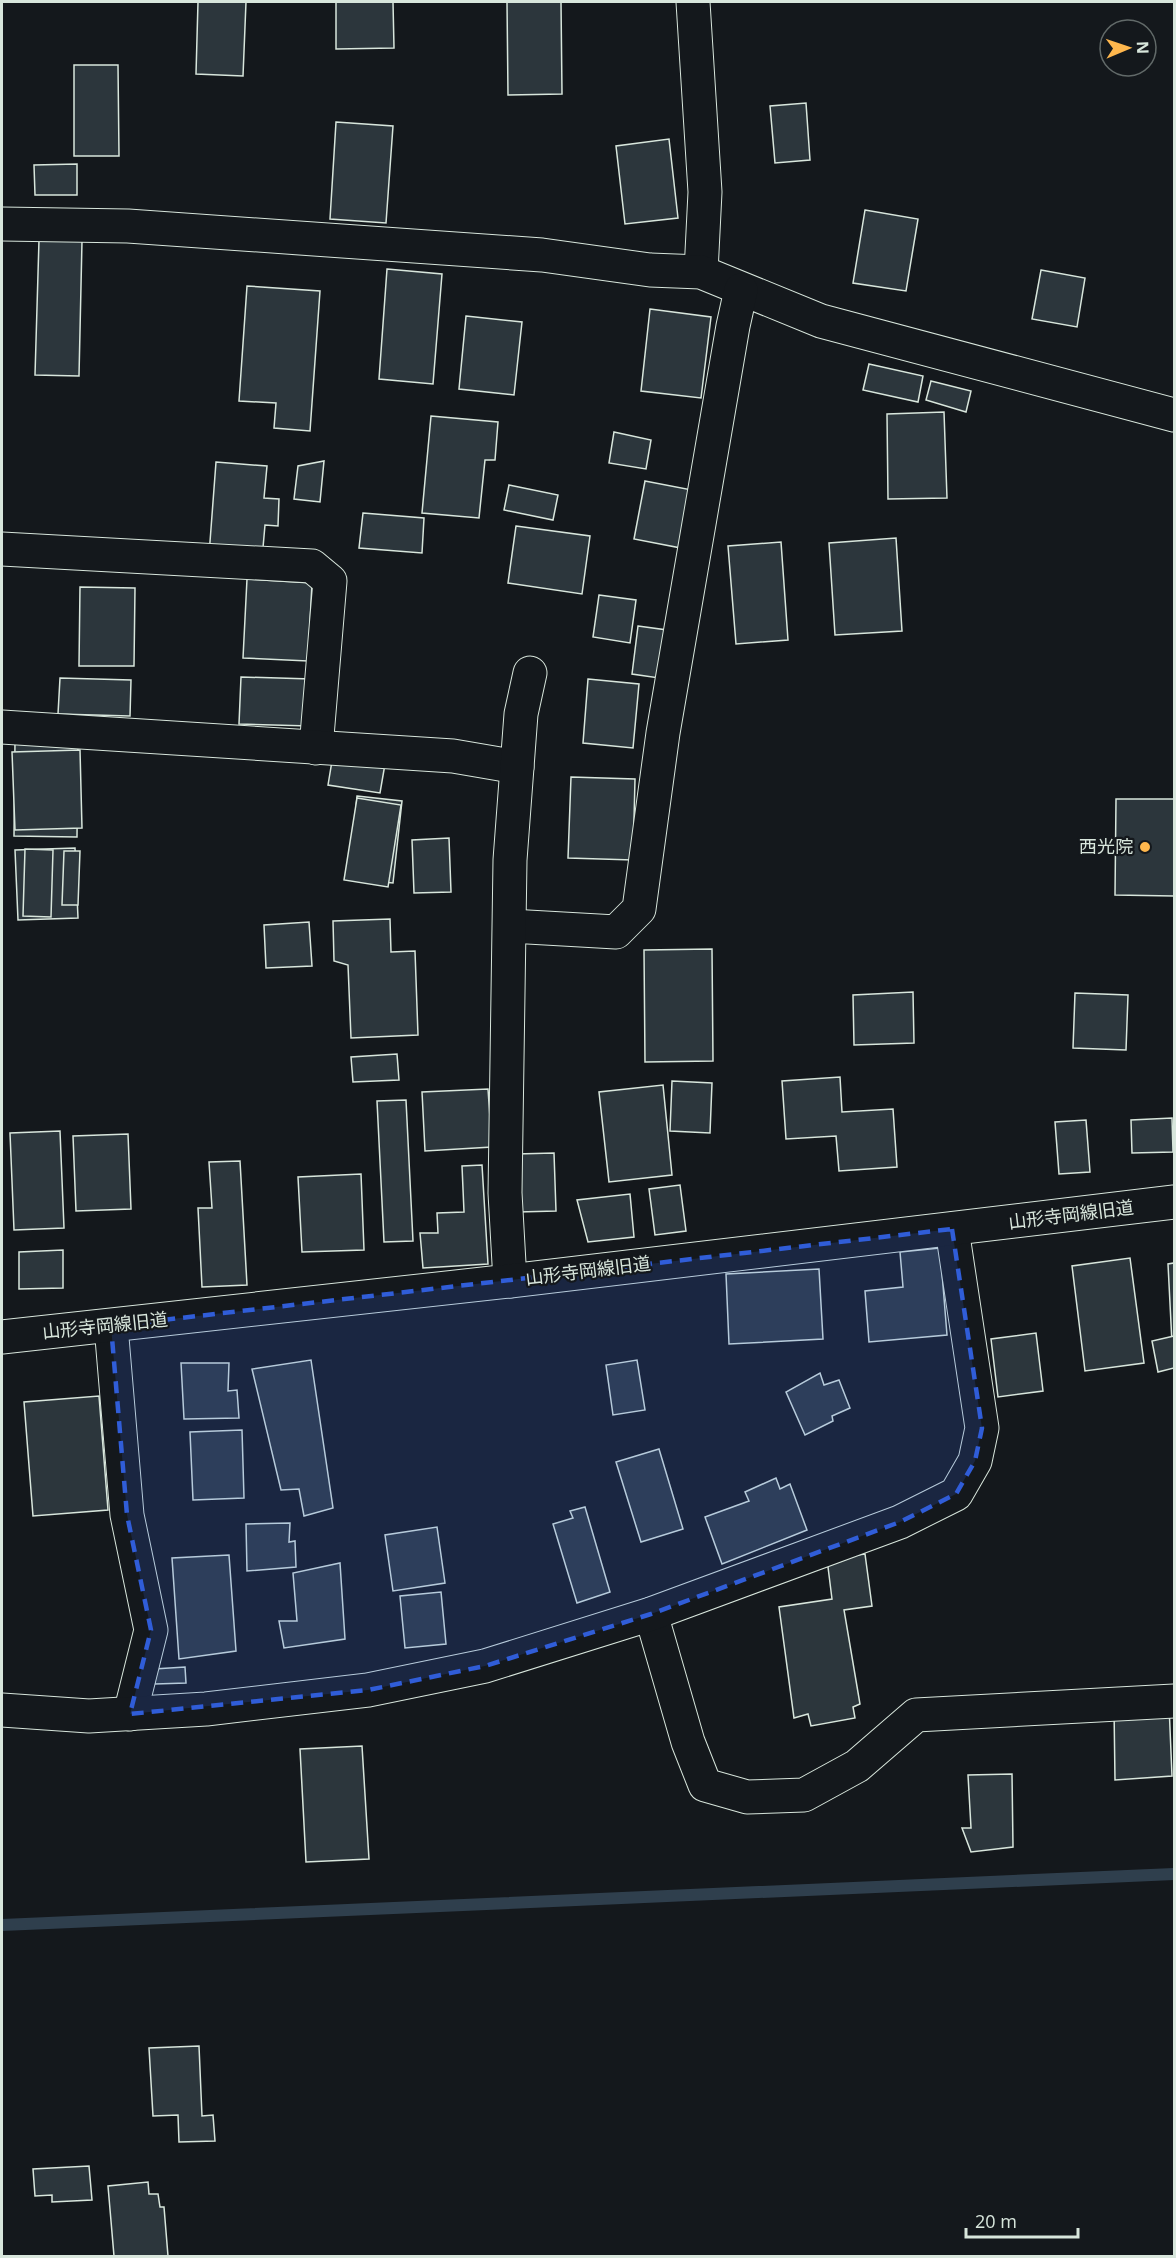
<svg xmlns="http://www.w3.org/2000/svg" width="1176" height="2258" font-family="'Open Sans','Noto Sans JP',sans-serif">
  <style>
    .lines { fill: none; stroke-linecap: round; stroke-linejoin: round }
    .stream { stroke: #2f3f4d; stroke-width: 12 }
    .building { fill: #2c363c; stroke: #d8e6dc; stroke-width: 1.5 }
    .street-casing { stroke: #d8e6dc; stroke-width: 35 }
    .secondary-casing { stroke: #d8e6dc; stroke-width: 35 }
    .street { stroke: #14181c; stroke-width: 33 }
    .secondary { stroke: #14181c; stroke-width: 33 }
    .marked { fill: #305dd8; fill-opacity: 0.2; stroke: #305dd8; stroke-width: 4.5; stroke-dasharray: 12 8; stroke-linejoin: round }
    .poi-dot { fill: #ffb74d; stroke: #14181c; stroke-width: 2 }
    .labels { text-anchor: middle; stroke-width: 4.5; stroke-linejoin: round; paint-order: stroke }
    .poi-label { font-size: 18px; fill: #d8e6dc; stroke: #14181c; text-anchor: end }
    .street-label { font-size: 18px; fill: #d8e6dc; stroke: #14181c }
  </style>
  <rect width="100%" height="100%" fill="#14181c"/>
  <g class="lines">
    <path class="stream" d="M2 1925 1174 1874"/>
  </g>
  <g class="building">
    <path d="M198 2H246L243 76 196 74Z"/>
    <path d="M336 2H393L394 48 336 49Z"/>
    <path d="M507 2H561L562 94 508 95Z"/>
    <path d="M74 65H118L119 156H74Z"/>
    <path d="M806 103 810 160 775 163 770 106Z"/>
    <path d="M336 122 393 126 386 223 330 219Z"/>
    <path d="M669 139 678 218 625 224 616 146Z"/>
    <path d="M77 164V195H35L34 165Z"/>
    <path d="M865 210 918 219 906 291 853 283Z"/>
    <path d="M39 240 82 241 79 376 35 375Z"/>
    <path d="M387 269 442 274 433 384 379 379Z"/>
    <path d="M1041 270 1085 278 1077 327 1032 319Z"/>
    <path d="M247 286 320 291 310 431 274 428 276 403 239 401Z"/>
    <path d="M650 309 711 317 701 398 641 391Z"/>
    <path d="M466 316 522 322 514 395 459 389Z"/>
    <path d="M869 364 923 376 918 402 863 390Z"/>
    <path d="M931 381 971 391 966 412 926 400Z"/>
    <path d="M944 412 947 498 888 499 887 414Z"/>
    <path d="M431 416 498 422 495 460H485L479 518 422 513Z"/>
    <path d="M614 432 651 440 646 469 609 463Z"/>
    <path d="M324 461 320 502 294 499 298 466Z"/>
    <path d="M216 462 267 466 264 498 279 499 278 526 265 525 262 559 209 555Z"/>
    <path d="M645 481 692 490 681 548 634 539Z"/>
    <path d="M509 485 558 495 553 520 504 510Z"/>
    <path d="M363 513 424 518 422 553 359 548Z"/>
    <path d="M516 526 590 536 582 594 508 583Z"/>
    <path d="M896 538 902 631 835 635 829 543Z"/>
    <path d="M781 542 788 640 736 644 728 546Z"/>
    <path d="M247 579 312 583 308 661 243 658Z"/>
    <path d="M80 587 135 588 134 666H79Z"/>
    <path d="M599 595 636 600 630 643 593 637Z"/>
    <path d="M638 626 667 630 659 678 632 674Z"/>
    <path d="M241 677 311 679 310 726 239 724Z"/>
    <path d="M60 678 131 680 130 716 58 714Z"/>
    <path d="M588 679 639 684 633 748 583 743Z"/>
    <path d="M15 741 78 742 77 837 14 836Z"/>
    <path d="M80 750 82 828 15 830 12 752Z"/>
    <path d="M333 755 385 764 380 793 328 785Z"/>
    <path d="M571 777 635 779 633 860 568 858Z"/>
    <path d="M357 796 402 801 393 883 349 879Z"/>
    <path d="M357 798 401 805 388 887 344 880Z"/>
    <path d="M1116 799H1174V896L1115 895Z"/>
    <path d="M449 838 451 892 414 893 412 840Z"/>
    <path d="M75 848 78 918 18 920 15 850Z"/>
    <path d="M25 849 53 850 51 917 23 916Z"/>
    <path d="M64 851H80L78 905H62Z"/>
    <path d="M390 919 391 952 415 951 418 1035 351 1038 348 965 334 961 333 921Z"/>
    <path d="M309 922 312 966 266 968 264 925Z"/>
    <path d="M712 949 713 1061 645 1062 644 950Z"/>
    <path d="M913 992 914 1043 854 1045 853 995Z"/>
    <path d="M1075 993 1128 995 1126 1050 1073 1048Z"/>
    <path d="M397 1054 399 1080 353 1082 351 1057Z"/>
    <path d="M840 1077 842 1112 893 1109 897 1167 839 1171 836 1136 786 1139 782 1081Z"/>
    <path d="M672 1081 712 1083 710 1133 670 1131Z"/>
    <path d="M663 1085 672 1175 609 1182 599 1092Z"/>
    <path d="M488 1089 492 1147 425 1151 422 1092Z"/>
    <path d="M406 1100 413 1241 384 1242 377 1101Z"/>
    <path d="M1172 1118 1173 1152 1132 1153 1131 1120Z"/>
    <path d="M1086 1120 1090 1172 1059 1174 1055 1122Z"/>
    <path d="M60 1131 64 1228 14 1230 10 1133Z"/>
    <path d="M128 1134 131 1209 76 1211 73 1136Z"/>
    <path d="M554 1153 556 1211 518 1212 516 1154Z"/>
    <path d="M240 1161 247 1285 202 1287 198 1208H212L209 1162Z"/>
    <path d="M482 1165 488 1264 423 1268 420 1233H438L437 1213 464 1212 462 1166Z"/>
    <path d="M361 1174 364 1250 302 1252 298 1177Z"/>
    <path d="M680 1185 686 1231 655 1235 649 1189Z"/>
    <path d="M630 1194 634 1237 588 1242 577 1200Z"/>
    <path d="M940 1248 947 1335 869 1342 865 1291 903 1287 900 1252Z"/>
    <path d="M63 1250V1288L19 1289V1252Z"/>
    <path d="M1130 1258 1144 1363 1085 1371 1072 1266Z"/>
    <path d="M1174 1263V1343H1172L1168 1264Z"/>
    <path d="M819 1269 823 1339 729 1344 726 1274Z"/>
    <path d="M1036 1333 1043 1391 998 1397 991 1339Z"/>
    <path d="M1174 1336V1368L1158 1372 1152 1341Z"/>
    <path d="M311 1360 333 1508 304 1516 299 1489 281 1490 252 1369Z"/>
    <path d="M637 1360 645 1410 613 1415 606 1365Z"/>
    <path d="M181 1363H229L228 1391 237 1390 239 1418 184 1419Z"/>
    <path d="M820 1373 824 1385 839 1380 850 1408 832 1416 833 1421 805 1435 786 1392Z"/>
    <path d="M99 1396 108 1510 33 1516 24 1402Z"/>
    <path d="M242 1430 244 1498 193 1500 190 1432Z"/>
    <path d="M659 1449 683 1529 641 1542 616 1462Z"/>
    <path d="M776 1478 780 1489 790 1484 807 1530 722 1564 705 1517 749 1501 745 1492Z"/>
    <path d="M585 1507 610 1592 577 1603 553 1524 573 1518 570 1511Z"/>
    <path d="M290 1523 289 1542 295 1541 296 1567 247 1571 246 1524Z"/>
    <path d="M437 1527 445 1583 393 1591 385 1535Z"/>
    <path d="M865 1554 872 1606 844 1610 860 1704 853 1707 855 1718 811 1726 808 1714 794 1718 779 1607 832 1599 827 1559Z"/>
    <path d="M229 1555 236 1651 179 1659 172 1558Z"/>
    <path d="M340 1563 345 1639 284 1648 279 1621H297L293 1573Z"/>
    <path d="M441 1592 446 1644 405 1648 400 1596Z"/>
    <path d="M185 1667 186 1683 155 1684 154 1669Z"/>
    <path d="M1169 1705 1172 1776 1115 1780 1114 1708Z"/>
    <path d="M362 1746 369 1859 306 1862 300 1749Z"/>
    <path d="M1012 1774 1013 1847 971 1852 962 1828H971L968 1775Z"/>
    <path d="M199 2046 202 2116 213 2115 215 2141 179 2142 178 2115 153 2116 149 2048Z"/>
    <path d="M89 2166 92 2200 52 2202V2195L35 2196 33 2169Z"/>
    <path d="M148 2182 149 2194H158L160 2207H164L168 2256H114L108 2186Z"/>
  </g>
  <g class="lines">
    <g class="street-casing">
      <g id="street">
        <path d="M693 2 705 192 701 272"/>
        <path d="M2 224 128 226 542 255 650 270 701 272 821 321 1174 415"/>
        <path d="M2 549 312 566 330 581 316 748"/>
        <path d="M2 727 453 756 517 767"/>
        <path d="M510 926 616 932 639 909 663 733 733 326 741 290"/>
        <path d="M510 1281 505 1193 510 860 521 714 530 673"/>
        <path d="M111 1326 127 1515 151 1630 130 1714"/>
        <path d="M651 1614 688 1742 705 1785 747 1797 804 1795 857 1766 916 1715 1174 1701"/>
        <path d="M2 1710 89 1716 206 1709 368 1690 485 1666 651 1614 900 1522 956 1494 975 1461 982 1428 952 1229"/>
      </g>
    </g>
    <g class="secondary-casing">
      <path id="secondary" d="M2 1337 510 1281 1174 1202"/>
    </g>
    <use href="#street" class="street"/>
    <use href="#secondary" class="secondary"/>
  </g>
  <path class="marked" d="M952 1229 982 1428 975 1461 956 1494 900 1522 651 1614 485 1666 368 1690 130 1714 151 1630 127 1515 111 1326Z"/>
  <circle class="poi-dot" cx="1145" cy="847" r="6"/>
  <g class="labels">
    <g class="poi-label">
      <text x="1133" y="853">西光院</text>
    </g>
    <g class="street-label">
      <text transform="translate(1071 1215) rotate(-7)" y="6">山形寺岡線旧道</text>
      <text transform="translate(588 1271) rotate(-7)" y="6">山形寺岡線旧道</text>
      <text transform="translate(105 1326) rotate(-6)" y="6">山形寺岡線旧道</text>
    </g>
  </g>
  <rect width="1176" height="2258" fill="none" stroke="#d8e6dc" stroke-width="6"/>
  <g transform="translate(1128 48) rotate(88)"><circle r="28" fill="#14181c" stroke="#626a69" stroke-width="1.5"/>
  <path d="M0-4.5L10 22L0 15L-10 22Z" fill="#ffb74d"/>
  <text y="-9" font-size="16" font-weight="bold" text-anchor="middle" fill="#d8e6dc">N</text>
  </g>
  <path d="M966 2228v9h112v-9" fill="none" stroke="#d8e6dc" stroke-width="3"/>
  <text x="975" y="2228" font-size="18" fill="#d8e6dc" stroke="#14181c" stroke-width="4.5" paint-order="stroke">20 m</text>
</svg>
